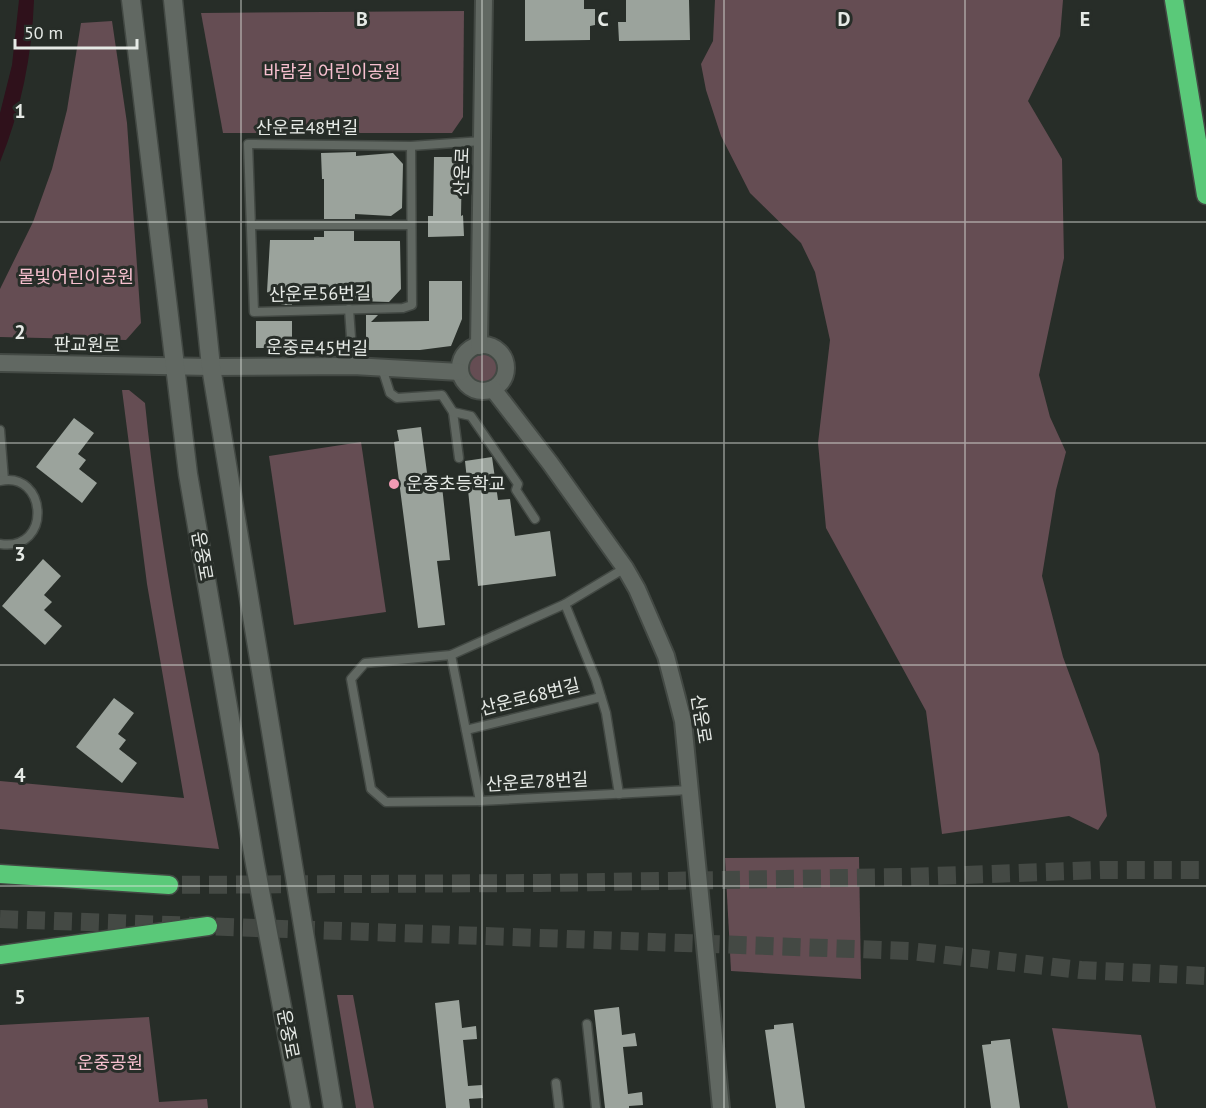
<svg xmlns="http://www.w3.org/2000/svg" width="1206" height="1108" font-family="'PT Sans','Noto Sans KR',sans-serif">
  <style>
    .green { fill: #654d53 }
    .water { fill: #2f111b }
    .building { fill: #9ba39c }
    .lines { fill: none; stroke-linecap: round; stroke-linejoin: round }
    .highway-tunnel { stroke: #444944; stroke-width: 18; stroke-dasharray: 18 9; stroke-linecap: butt }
    .lane-casing { stroke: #434944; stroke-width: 11 }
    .street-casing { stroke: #434944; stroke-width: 20 }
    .secondary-casing { stroke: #434944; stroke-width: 21 }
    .highway-casing { stroke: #434944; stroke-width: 21 }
    .lane { stroke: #616862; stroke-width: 8 }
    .street { stroke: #616862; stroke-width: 16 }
    .secondary { stroke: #616862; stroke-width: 18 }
    .highway { stroke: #5ac979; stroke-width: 18 }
    .grid { fill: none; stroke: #e6eae6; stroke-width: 1.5; stroke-opacity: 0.55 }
    .poi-dot { fill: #f19ab4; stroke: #272d28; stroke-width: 2 }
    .labels { text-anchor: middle; stroke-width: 6; stroke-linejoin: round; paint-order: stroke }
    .park-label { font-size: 18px; fill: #f7c0cf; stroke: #272d28 }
    .street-label { font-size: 18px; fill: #e6eae6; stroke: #272d28 }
    .poi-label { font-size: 18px; fill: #e6eae6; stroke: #272d28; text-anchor: start }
    .grid-label { font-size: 20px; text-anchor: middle; font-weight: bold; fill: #e6eae6; stroke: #272d28; stroke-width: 6; stroke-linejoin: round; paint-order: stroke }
  </style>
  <rect width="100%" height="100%" fill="#272d28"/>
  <g class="green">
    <path d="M715 0H1063L1060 36 1028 101 1062 159 1064 258 1039 375 1050 417 1066 452 1056 490 1042 576 1063 657 1099 754 1107 816 1098 830 1069 816 942 834 926 711 826 528 818 443 830 340 815 272 801 243 750 193 721 136 706 90 701 64 713 41Z"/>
    <path d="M464 11 463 117 452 133H223L201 13Z"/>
    <path d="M112 21 127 123 141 323 126 340 0 337V289L33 222 52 169 67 110 81 23Z"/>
    <circle cx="483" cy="368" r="14"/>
    <path d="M122 390H129L145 403C160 553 190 701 219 849L0 829V781L184 798 147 584Z"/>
    <path d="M361 442 386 612 294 625 269 456Z"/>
    <path d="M859 857 861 979 731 971 725 858Z"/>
    <path d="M337 995H353L374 1108H356Z"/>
    <path d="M149 1017 159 1102 207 1099 208 1108H0V1025Z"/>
    <path d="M1052 1028 1141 1035 1156 1108H1068Z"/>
  </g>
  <path class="water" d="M19 0H34C32 56 21 110 0 162V113L12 65Z"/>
  <g class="building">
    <path d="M525 0H584V9H595V25L590 26V40L525 41Z"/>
    <path d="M626 0H689L690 40 619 41 618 22H626Z"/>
    <path d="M356 152V156L393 153 403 164 402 208 391 216 355 214V219H324V179H322L321 153Z"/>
    <path d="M434 157H462L461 216 463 215 464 236 428 237V216H433Z"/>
    <path d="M324 231H354V241H400L401 289 389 302 292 299V305H282L267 292 270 240H314V237H324Z"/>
    <path d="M429 281H462V319L451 346 420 350H366V315H378L371 322 429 321Z"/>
    <rect x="256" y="321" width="36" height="27"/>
    <path d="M74 418 94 433 78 454 86 460 79 469 97 483 82 503 36 467Z"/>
    <path d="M421 427 429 488 442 486 450 560 437 561 445 625 418 628 394 442 399 441 397 430Z"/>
    <path d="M492 457 498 500 510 499 515 536 550 531 556 576 478 586 465 461Z"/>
    <path d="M43 559 61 576 44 595 52 602 44 610 62 626 45 645 2 606Z"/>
    <path d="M114 698 134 713 118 734 126 740 119 749 137 763 122 783 76 747Z"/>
    <path d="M459 1000 462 1028 476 1026 477 1039 463 1040 468 1086 482 1085 483 1098 469 1099 470 1108H446L435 1003Z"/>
    <path d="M619 1007 622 1035 635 1033 637 1046 623 1047 628 1094 642 1092 643 1105 629 1106V1108H605L594 1010Z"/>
    <path d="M793 1023 805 1108H776L765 1030 774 1029V1025Z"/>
    <path d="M1010 1039 1020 1108H991L982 1045 991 1044V1041Z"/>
  </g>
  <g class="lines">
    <g class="highway-tunnel">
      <path d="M155 885 540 883 906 877 1101 870H1206"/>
      <path d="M0 919 910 951 1081 970 1206 976"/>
    </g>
    <g class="lane-casing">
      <g id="lane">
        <path d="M411 146 412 305 403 308 254 312 248 144 411 146 482 141"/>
        <path d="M251 225H411"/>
        <path d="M349 309 353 366"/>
        <path d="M382 368 390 393 397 398 442 395 453 412 459 458"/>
        <path d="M453 412 471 416 518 484 516 490 535 519"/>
        <path d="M0 430 4 480"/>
        <path d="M0 481C47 470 53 552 0 544"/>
        <path d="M625 568 565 604 451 655 365 663 351 679 371 789 386 802 480 801 690 790"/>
        <path d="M565 604 596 680 606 713 619 794"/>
        <path d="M451 655 480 801"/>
        <path d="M466 730 601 697"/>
        <path d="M587 1024 596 1108"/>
        <path d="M556 1083 559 1108"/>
      </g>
    </g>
    <g class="street-casing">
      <g id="street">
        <circle cx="483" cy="368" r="23"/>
        <path d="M479 346 484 0"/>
        <path d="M0 363 211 367 353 366 460 372"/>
        <path d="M493 389 550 463 625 568 637 589 666 656 683 721 721 1108"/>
      </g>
    </g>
    <g class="secondary-casing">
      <g id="secondary">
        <path d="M131 0 188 474 255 864 301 1108"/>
        <path d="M173 0 211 367 333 1108"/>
      </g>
    </g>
    <g class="highway-casing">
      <g id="highway">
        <path d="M1174 0 1206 195"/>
        <path d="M0 874 169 885"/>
        <path d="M0 955 208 926"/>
      </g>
    </g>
    <use href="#lane" class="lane"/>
    <use href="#street" class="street"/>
    <use href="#secondary" class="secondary"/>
    <use href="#highway" class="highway"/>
  </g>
  <path class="grid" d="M241 0V1108M482 0V1108M724 0V1108M965 0V1108M0 222H1206M0 443H1206M0 665H1206M0 886H1206"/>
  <circle class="poi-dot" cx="394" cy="484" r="6"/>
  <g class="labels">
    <g class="park-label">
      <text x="332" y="78">바람길 어린이공원</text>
      <text x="76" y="283">물빛어린이공원</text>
      <text x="110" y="1069">운중공원</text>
    </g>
    <g class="street-label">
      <text x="307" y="134">산운로48번길</text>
      <text transform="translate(462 172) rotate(-88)" y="6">산운로</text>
      <text transform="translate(320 294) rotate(-1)" y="6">산운로56번길</text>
      <text transform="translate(87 345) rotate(1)" y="6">판교원로</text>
      <text transform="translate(317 348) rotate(1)" y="6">운중로45번길</text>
      <text transform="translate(202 556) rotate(80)" y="6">운중로</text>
      <text transform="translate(530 697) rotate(-14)" y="6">산운로68번길</text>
      <text transform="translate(701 719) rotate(81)" y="6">산운로</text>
      <text transform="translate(537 782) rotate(-3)" y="6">산운로78번길</text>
      <text transform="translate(288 1034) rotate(79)" y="6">운중로</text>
    </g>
    <g class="poi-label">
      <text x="406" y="490">운중초등학교</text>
    </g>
  </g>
  <g class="grid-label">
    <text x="362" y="26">B</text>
    <text x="603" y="26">C</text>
    <text x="844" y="26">D</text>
    <text x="1085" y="26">E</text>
    <text x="20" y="118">1</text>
    <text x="20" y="339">2</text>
    <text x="20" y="561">3</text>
    <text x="20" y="782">4</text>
    <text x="20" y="1004">5</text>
  </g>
  <path d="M15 39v9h122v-9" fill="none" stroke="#e6eae6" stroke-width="3"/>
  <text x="24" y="39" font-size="18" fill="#e6eae6" stroke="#272d28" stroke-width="4.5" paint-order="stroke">50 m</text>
</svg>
